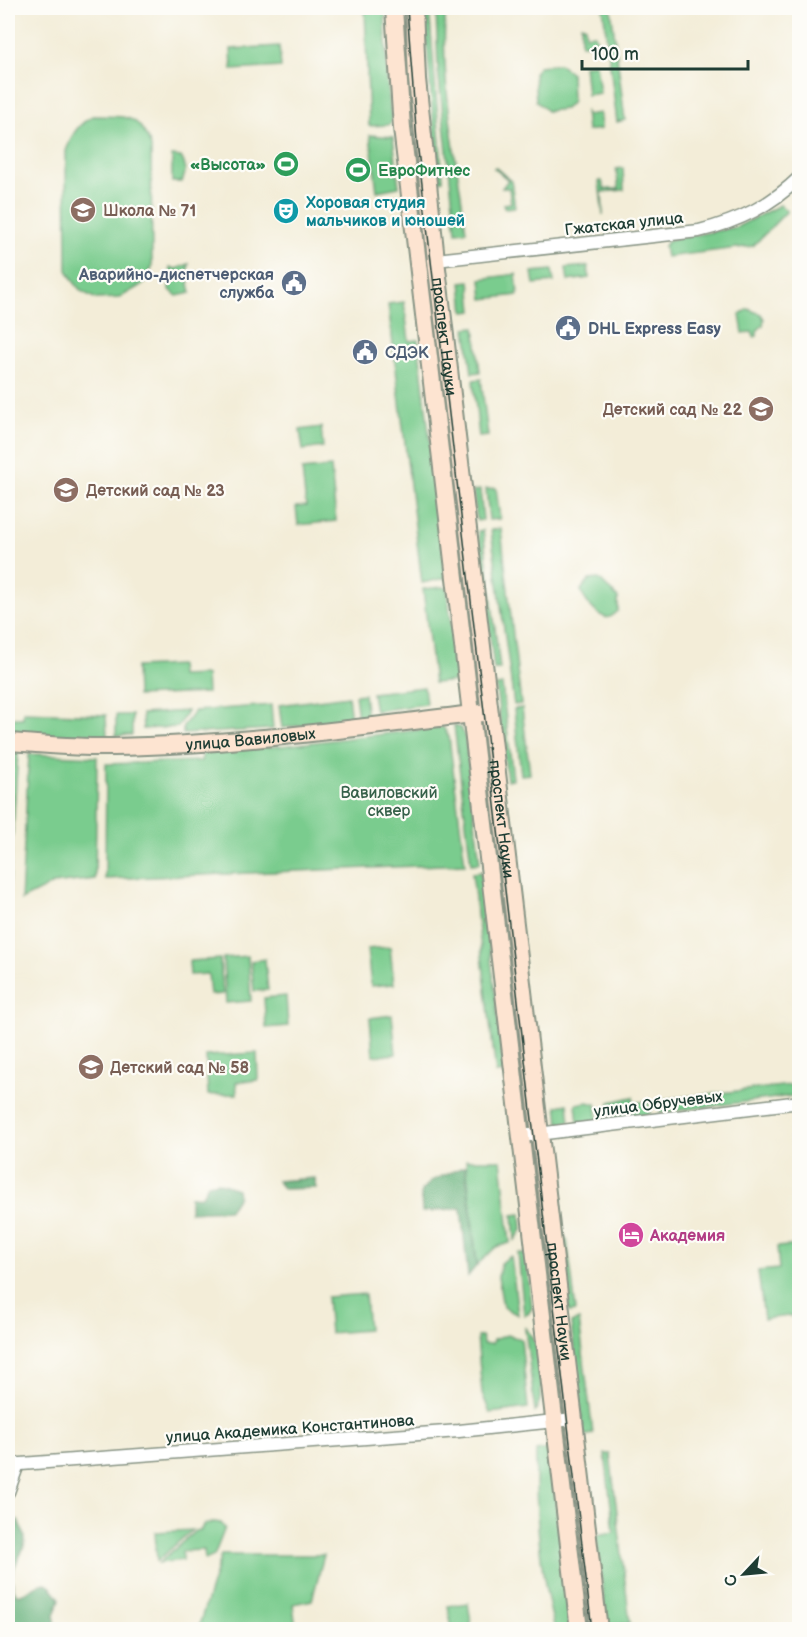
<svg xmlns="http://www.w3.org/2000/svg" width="807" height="1637" font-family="'Balsamiq Sans',sans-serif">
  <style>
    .green { fill: #7acc8e; stroke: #4c8461; stroke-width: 1.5 }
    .forest { fill: #63b079; stroke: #417656; stroke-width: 1.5 }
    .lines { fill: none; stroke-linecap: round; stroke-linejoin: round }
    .street-casing { stroke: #899586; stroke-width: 15 }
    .secondary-casing { stroke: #899586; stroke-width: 20 }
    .street { stroke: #fff; stroke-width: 12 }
    .secondary { stroke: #fde4d1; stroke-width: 16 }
    .tram { stroke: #1f3d34; stroke-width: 1.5 }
    .labels { text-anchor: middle; stroke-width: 4.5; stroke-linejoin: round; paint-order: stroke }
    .leisure-label { font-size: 16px; font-weight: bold; fill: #27864d; stroke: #fdfcf7; text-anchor: end }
    .culture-label { font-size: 16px; font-weight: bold; fill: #0d838f; stroke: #fdfcf7; text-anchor: start }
    .education-label { font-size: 16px; font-weight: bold; fill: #785e54; stroke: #fdfcf7; text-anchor: start }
    .street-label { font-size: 16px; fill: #1f3d34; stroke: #fdfcf7 }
    .service-label { font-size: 16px; font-weight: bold; fill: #4e5e75; stroke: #fdfcf7; text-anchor: start }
    .park-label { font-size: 16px; fill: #36614a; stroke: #fdfcf7 }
    .hotel-label { font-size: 16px; font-weight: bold; fill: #b23c85; stroke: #fdfcf7; text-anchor: start }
  </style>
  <rect width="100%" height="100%" fill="#fdfcf7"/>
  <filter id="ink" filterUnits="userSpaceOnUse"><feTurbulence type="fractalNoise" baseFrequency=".0167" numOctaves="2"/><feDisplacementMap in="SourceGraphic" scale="12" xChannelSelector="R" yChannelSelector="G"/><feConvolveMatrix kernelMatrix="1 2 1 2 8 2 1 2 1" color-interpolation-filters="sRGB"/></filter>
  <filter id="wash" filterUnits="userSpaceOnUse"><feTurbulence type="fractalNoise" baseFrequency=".008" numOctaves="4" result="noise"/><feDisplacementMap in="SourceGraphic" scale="24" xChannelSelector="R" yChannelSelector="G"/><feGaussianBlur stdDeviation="1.35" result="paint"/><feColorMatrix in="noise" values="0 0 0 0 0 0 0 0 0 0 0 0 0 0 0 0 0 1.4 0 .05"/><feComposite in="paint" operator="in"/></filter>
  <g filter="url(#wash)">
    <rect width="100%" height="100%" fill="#f3edd8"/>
    <g class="green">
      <path d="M365 8H385L387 79 392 122 388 125 369 126Z"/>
      <path d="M424 8H429L443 180 438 181Z"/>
      <path d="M436 8H446C439 78 457 160 466 231L456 232 438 70Z"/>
      <path d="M603 8H611L625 120 617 122Z"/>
      <path d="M581 25 585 26 586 35 595 34 597 43 581 44Z"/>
      <path d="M279 46 281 67 232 70 231 49Z"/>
      <path d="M559 64 571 73 572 102 565 109 547 111 536 101 534 73 539 66Z"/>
      <path d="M596 64 600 93 587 95 584 65Z"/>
      <path d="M585 110 587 115 600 113 601 129 587 131Z"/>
      <path d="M93 116C126 117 138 112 151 147L152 267 145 283 119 298 96 299 81 291 74 282 67 270 66 151C72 134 77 125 93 116Z"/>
      <path d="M370 135 393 137 399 187 377 191Z"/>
      <path d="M172 156 181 157C187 167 186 172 182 182H172Z"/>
      <path d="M495 167 511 181 515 207 504 208V204L511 203 509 188H502L508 180 494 168Z"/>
      <path d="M623 168 624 190 602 192 603 215 599 181H602L604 189H619L616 169Z"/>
      <path d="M780 205 787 211 753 246 666 257 664 246 669 240 737 227Z"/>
      <path d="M189 264 187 274 191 293 177 296 169 289 170 267 176 269Z"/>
      <path d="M588 266 589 278 568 281 566 268Z"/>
      <path d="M552 270 554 282 534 284 532 272Z"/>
      <path d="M516 274 518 295 483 299 481 279Z"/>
      <path d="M470 281 473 311 464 312 461 282Z"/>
      <path d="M404 302 409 341 418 340 446 578 422 583 388 304Z"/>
      <path d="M748 309 761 314 764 319 763 325 757 331V336L754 337 752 332 743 333 740 315Z"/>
      <path d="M475 327 480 372 472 373 466 328Z"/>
      <path d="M481 379 488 436 479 437 473 380Z"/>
      <path d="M321 427 323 447 303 450 300 430Z"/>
      <path d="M331 467 336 521 298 525 296 507 306 506 302 470Z"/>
      <path d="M496 488 500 519 489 520 486 489Z"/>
      <path d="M480 490 483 520 477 521 473 491Z"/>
      <path d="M501 529 521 704 514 705 491 530Z"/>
      <path d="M483 530 500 669H494L478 531Z"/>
      <path d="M599 579 618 598V611C615 614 609 619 605 617 596 615 582 598 581 590L589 580Z"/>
      <path d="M443 587 447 588 458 681 434 683 423 589Z"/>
      <path d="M179 665 180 676 206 675 207 693 137 696 136 667Z"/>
      <path d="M502 685 513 779 507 780 496 686Z"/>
      <path d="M424 687 426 704 375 711 372 693Z"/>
      <path d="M364 694 367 717 358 718 355 695Z"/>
      <path d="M348 696 351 719 282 728 279 705Z"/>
      <path d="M271 705 273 729 183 734V726L195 711Z"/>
      <path d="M522 708 530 774 521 775 514 709Z"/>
      <path d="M187 711 178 727 143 729 142 714Z"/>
      <path d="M23 712 106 715 107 738 8 734V718H23Z"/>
      <path d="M116 715H132V735L116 736Z"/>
      <path d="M454 725 461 728 465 736 480 863 471 864Z"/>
      <path d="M443 727 449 737 465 864 105 879 106 764 201 761 203 752 281 746Z"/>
      <path d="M8 752H18L8 902Z"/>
      <path d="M29 754 97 757 95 879 53 884 21 900Z"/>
      <path d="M481 872 504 1072 496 1073 472 873Z"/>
      <path d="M390 947 394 984 371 986 367 949Z"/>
      <path d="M248 956 251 1001 226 1003 223 958Z"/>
      <path d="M220 959 223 994 210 995 208 974 190 975 189 961Z"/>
      <path d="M265 959 268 990 254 991 251 961Z"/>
      <path d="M286 996 288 1026 266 1028 264 998Z"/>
      <path d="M392 1015 396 1054 373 1056 370 1018Z"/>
      <path d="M257 1053 258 1080 236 1082 237 1094 208 1095 206 1056Z"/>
      <path d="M799 1084V1095L660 1113 659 1100Z"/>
      <path d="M633 1097 634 1103 648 1101 650 1114 610 1119V1102Z"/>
      <path d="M588 1102 596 1104 598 1120 578 1123 576 1104Z"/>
      <path d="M568 1104 570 1122 559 1123 557 1106Z"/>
      <path d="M466 1160H501L510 1243 496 1247 477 1265Z"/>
      <path d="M521 1214 522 1230 515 1240 513 1215Z"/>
      <path d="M567 1239 576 1311 569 1312 561 1240Z"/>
      <path d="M799 1245V1321L798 1315 764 1319 758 1271 779 1269 777 1247Z"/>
      <path d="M518 1253 526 1254 532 1308 528 1314 524 1315Z"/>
      <path d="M511 1256 518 1315 503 1307 498 1277 501 1263Z"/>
      <path d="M365 1294 368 1330 330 1333 327 1297Z"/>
      <path d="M579 1320 593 1434 584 1436 571 1323Z"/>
      <path d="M525 1328C542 1343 547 1394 535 1412Z"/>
      <path d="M507 1335 521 1339 528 1408 490 1413 482 1393 477 1337 482 1336 483 1344H492L493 1340Z"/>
      <path d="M549 1449 550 1457 571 1629H555C539 1572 535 1510 536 1451Z"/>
      <path d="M605 1454H610L630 1623 607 1626 596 1535 614 1532Z"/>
      <path d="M214 1522 221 1523 225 1528 214 1556 205 1560 204 1550 182 1551 183 1560 159 1563 195 1531 201 1530 203 1525Z"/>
      <path d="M192 1530 157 1561 155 1532Z"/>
      <path d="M221 1555H324L312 1600 293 1604 296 1629H198Z"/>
      <path d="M468 1603 472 1629H452L448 1606Z"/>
    </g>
    <g class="forest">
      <path d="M465 1166 477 1265 468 1276 461 1208 422 1212 421 1192 431 1181Z"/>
      <path d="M315 1178 316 1188 284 1189 277 1181Z"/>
      <path d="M218 1182 237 1189 238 1196 229 1210 190 1212V1197L202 1196 208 1184Z"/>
      <path d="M8 1517 18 1520C20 1526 25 1533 25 1539 26 1556 2 1571 17 1595 38 1591 41 1569 60 1599L54 1615 56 1626 60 1629H8Z"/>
    </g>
  </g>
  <g filter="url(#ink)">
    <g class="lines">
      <g class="street-casing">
        <g id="street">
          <path d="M436 260 699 231C739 221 770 206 800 177"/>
          <path d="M521 1136 800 1102"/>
          <path d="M8 1465 459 1431 574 1419"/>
          <path d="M8 1492 18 1464"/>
        </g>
      </g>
      <g class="secondary-casing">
        <g id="secondary">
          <path d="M394 8 402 128 579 1630"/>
          <path id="s1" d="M414 8 417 79 436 260 599 1630"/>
          <path id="s2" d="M8 742C42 744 78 748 113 747 237 745 359 727 482 713"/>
        </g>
      </g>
      <use href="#street" class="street"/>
      <use href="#secondary" class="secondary"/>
      <path class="tram" d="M407 8 417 142 592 1630"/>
    </g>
  </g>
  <defs>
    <g id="stadium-disc" transform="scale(1.35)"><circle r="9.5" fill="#2e9e5b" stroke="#fdfcf7"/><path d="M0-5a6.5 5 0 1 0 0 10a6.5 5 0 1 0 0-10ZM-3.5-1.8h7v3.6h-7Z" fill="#fff"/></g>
    <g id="school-disc" transform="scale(1.35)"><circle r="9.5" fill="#8d6e63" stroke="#fdfcf7"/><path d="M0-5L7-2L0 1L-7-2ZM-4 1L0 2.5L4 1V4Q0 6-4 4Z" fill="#fff"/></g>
    <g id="theatre-disc" transform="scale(1.35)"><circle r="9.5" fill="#0f9aa8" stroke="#fdfcf7"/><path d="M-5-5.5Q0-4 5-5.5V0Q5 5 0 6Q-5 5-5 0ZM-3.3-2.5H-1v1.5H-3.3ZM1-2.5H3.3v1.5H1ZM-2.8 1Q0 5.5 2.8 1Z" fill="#fff"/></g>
    <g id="civic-disc" transform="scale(1.35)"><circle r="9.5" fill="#5c6f8a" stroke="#fdfcf7"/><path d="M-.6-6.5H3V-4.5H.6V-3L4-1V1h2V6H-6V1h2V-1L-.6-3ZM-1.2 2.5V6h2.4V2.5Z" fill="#fff"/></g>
    <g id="hotel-disc" transform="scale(1.35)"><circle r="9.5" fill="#d1479c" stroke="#fdfcf7"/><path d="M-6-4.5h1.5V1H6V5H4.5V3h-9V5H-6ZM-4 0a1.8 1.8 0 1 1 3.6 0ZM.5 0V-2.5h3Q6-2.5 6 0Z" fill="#fff"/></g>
  </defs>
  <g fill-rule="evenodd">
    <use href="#stadium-disc" x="286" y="164"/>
    <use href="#stadium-disc" x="358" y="170"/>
    <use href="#school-disc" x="83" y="210"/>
    <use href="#theatre-disc" x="286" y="211"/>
    <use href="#civic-disc" x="294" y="283"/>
    <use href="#civic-disc" x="568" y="328"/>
    <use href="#civic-disc" x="365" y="352"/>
    <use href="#school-disc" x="761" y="409"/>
    <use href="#school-disc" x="66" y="490"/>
    <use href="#school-disc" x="91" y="1067"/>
    <use href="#hotel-disc" x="631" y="1235"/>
  </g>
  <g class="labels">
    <g class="leisure-label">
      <text x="266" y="170">«Высота»</text>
      <text x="378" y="176" text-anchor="start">ЕвроФитнес</text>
    </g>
    <g class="culture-label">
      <text x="306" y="208">Хоровая студия<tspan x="306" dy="18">мальчиков и юношей</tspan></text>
    </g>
    <g class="education-label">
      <text x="103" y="216">Школа № 71</text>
      <text x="742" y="415" text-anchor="end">Детский сад № 22</text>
      <text x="86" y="496">Детский сад № 23</text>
      <text x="110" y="1073">Детский сад № 58</text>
    </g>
    <g class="street-label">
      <text transform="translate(624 223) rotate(-6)" y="6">Гжатская улица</text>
      <text dy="6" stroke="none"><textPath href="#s1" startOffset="330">проспект Науки</textPath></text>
      <text dy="6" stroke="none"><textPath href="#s2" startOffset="243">улица Вавиловых</textPath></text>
      <text dy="6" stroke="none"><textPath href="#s1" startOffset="816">проспект Науки</textPath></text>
      <text transform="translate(658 1103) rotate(-7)" y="6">улица Обручевых</text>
      <text dy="6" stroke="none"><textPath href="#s1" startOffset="1302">проспект Науки</textPath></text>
      <text transform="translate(290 1428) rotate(-4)" y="6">улица Академика Константинова</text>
    </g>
    <g class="service-label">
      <text x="274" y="280" text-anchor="end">Аварийно-диспетчерская<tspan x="274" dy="18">служба</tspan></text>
      <text x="588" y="334">DHL Express Easy</text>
      <text x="385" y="358">СДЭК</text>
    </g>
    <g class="park-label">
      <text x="389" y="798">Вавиловский<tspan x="389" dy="18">сквер</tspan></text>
    </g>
    <g class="hotel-label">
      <text x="650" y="1241">Академия</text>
    </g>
  </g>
  <rect width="807" height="1637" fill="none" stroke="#fdfcf7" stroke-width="30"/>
  <g transform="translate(744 1574) rotate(244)" stroke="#fdfcf7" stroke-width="4.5" paint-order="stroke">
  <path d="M0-4.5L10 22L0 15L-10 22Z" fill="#1f3d34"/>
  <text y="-9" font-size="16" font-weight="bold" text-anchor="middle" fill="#1f3d34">С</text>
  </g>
  <path d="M582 60v9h166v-9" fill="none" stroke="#1f3d34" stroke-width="3"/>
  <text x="591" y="60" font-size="18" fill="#1f3d34" stroke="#fdfcf7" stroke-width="4.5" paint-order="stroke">100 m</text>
</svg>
